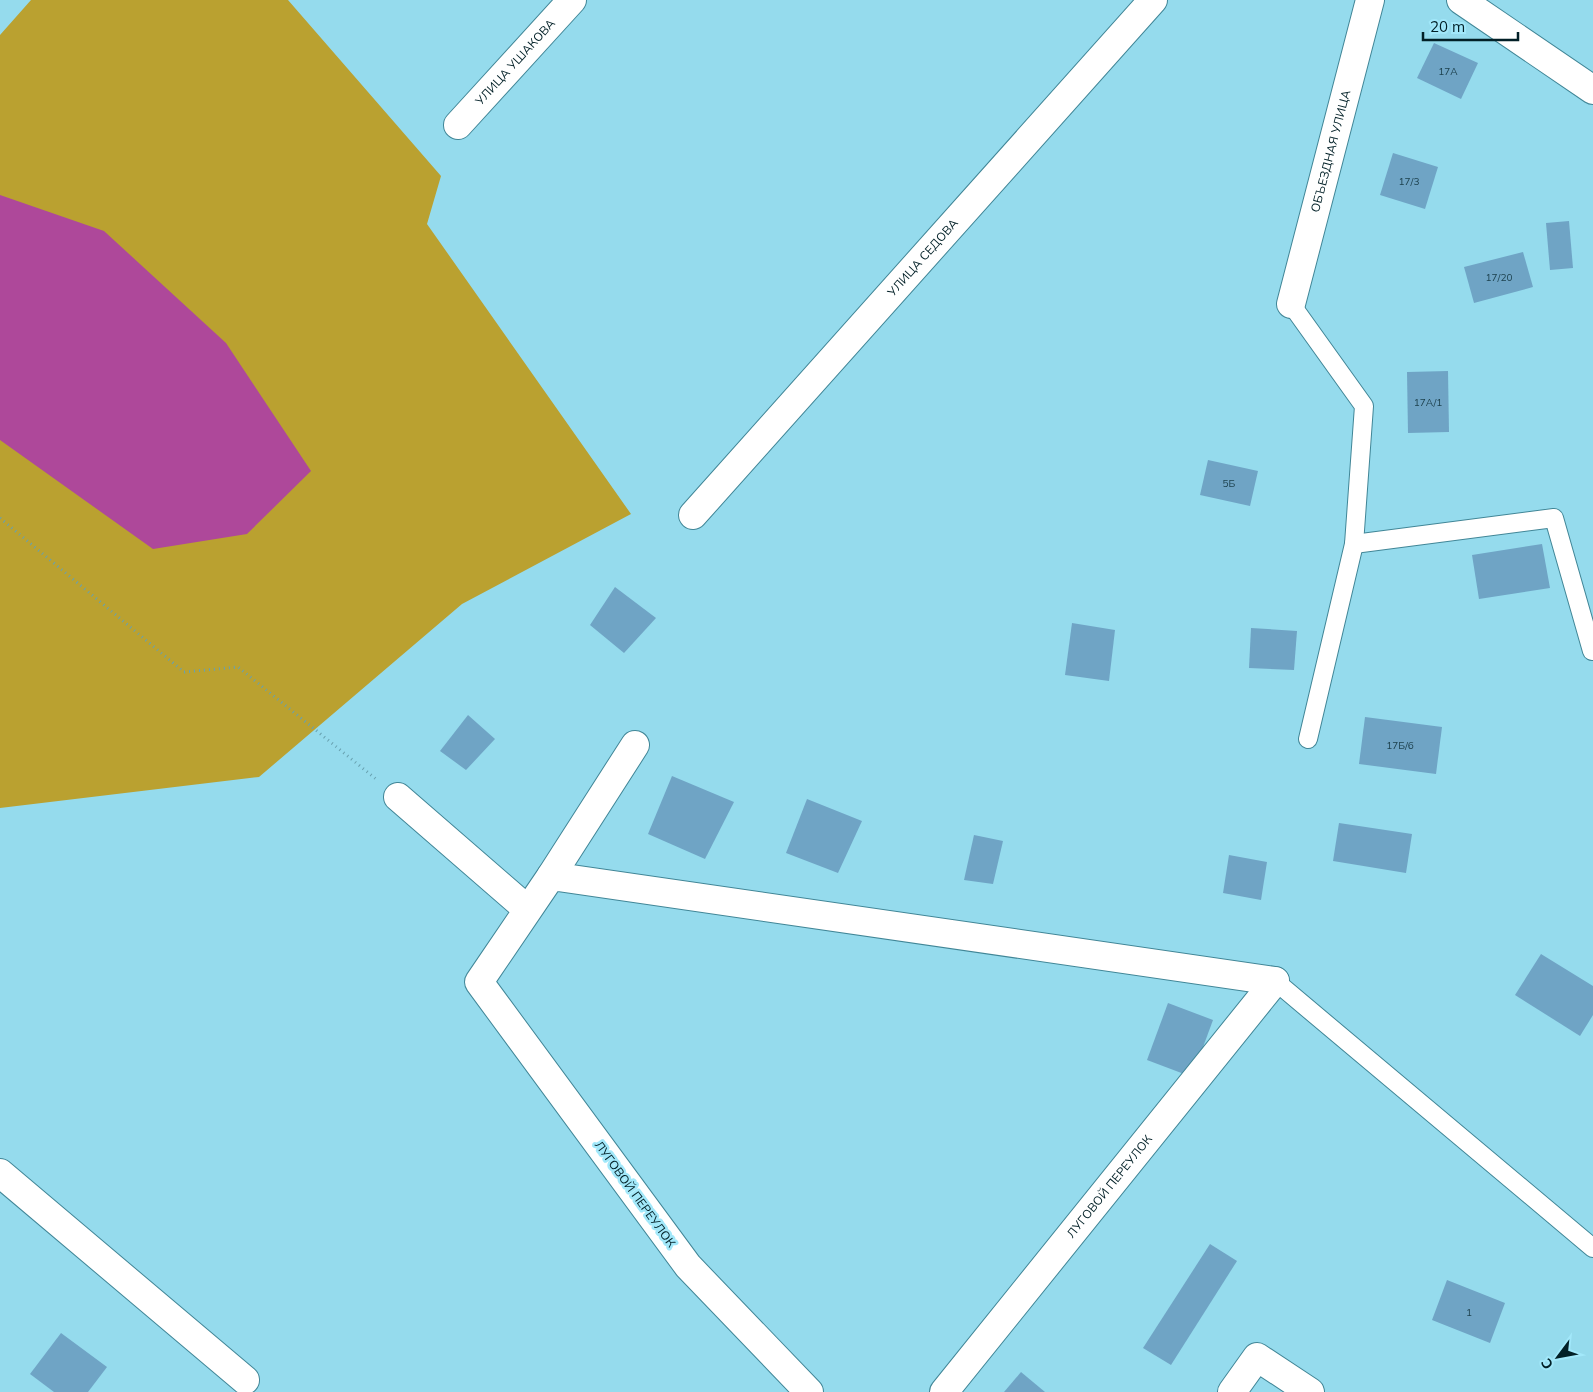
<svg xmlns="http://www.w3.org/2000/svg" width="1593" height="1392" font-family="Mulish,sans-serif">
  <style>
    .green { fill: #baa130 }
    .water { fill: #ae489a }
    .building { fill: #6fa4c5 }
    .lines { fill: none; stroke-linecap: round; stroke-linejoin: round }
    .service-casing { stroke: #418697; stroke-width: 20 }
    .minor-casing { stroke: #418697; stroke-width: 30 }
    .path { stroke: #68a1b0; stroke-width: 3; stroke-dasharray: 1 4; stroke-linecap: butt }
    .service { stroke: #fff; stroke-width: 18 }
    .minor { stroke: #fff; stroke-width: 28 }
    .labels { text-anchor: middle; stroke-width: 5; stroke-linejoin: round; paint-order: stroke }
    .number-label { font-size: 10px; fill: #1d414e }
    .street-label { font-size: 12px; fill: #022027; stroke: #a2e8fa }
  </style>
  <rect width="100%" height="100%" fill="#95dbed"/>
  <path class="green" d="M31 0H288L441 176 427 224 631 514 462 604 259 777 0 808V35Z"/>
  <path class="water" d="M0 195 104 231 226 343 311 471 247 534 153 549 0 440Z"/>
  <g class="building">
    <path d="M1434 43 1478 63 1461 99 1417 78Z"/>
    <path d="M1393 153 1438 167 1425 209 1380 195Z"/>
    <path d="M1569 221 1573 268 1550 270 1546 223Z"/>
    <path d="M1523 252 1533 287 1474 303 1464 267Z"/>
    <path d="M1448 371 1449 432 1408 433 1407 372Z"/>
    <path d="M1208 460 1258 471 1250 506 1200 495Z"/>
    <path d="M1542 544 1550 588 1479 599 1472 555Z"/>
    <path d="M615 587 656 618 624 653 590 625Z"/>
    <path d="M1072 623 1115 630 1109 681 1065 675Z"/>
    <path d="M1251 628 1297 631 1294 670 1249 668Z"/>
    <path d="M468 715 495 739 466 770 440 751Z"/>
    <path d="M1365 717 1442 727 1436 774 1359 764Z"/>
    <path d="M672 776 734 802 705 859 648 834Z"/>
    <path d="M807 799 862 821 838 873 786 853Z"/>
    <path d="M1339 823 1412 834 1406 873 1333 861Z"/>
    <path d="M974 835 1003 841 993 884 964 880Z"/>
    <path d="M1229 855 1267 862 1261 900 1223 893Z"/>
    <path d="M1541 954 1593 986V1015L1580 1036 1515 995Z"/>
    <path d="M1168 1003 1213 1020 1192 1077 1147 1060Z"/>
    <path d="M1210 1244 1237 1261 1171 1365 1143 1348Z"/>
    <path d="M1447 1280 1505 1303 1490 1343 1432 1320Z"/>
    <path d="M61 1333 107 1367 88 1392H54L30 1374Z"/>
    <path d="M1021 1372 1045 1392H1004Z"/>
  </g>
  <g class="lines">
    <g class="service-casing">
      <g id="service">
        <path d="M1291 304 1364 406 1354 544 1308 739"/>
        <path d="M1354 544 1554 518 1592 651"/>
        <path d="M1275 981 1593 1248"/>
      </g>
    </g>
    <g class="minor-casing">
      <g id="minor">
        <path d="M1461 0 1593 90"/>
        <path id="s1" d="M458 125 572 0"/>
        <path id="s2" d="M1291 304 1370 0"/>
        <path id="s3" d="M693 515 1153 0"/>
        <path d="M398 797 527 909"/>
        <path d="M551 876 635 745"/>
        <path d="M0 1173 245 1380"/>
        <path d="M809 1392 688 1266 479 982 551 876 1275 981"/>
        <path id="s4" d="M944 1392 1275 981"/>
        <path d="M1232 1392 1257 1357 1310 1392"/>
      </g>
    </g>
    <path class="path" d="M0 518 184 672 238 667 376 779"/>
    <use href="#service" class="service"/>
    <use href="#minor" class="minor"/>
  </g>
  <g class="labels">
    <g class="number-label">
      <text x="1448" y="75">17А</text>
      <text x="1409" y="185">17/3</text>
      <text x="1499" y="281">17/20</text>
      <text x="1428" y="406">17А/1</text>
      <text x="1229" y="487">5Б</text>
      <text x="1400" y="749">17Б/6</text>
      <text x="1469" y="1316">1</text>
    </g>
    <g class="street-label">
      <text dy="4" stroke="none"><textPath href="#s1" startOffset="85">УЛИЦА УШАКОВА</textPath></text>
      <text dy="4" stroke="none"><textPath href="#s2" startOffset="158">ОБЪЕЗДНАЯ УЛИЦА</textPath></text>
      <text dy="4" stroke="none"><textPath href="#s3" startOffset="345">УЛИЦА СЕДОВА</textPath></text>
      <text dy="4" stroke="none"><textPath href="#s4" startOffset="264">ЛУГОВОЙ ПЕРЕУЛОК</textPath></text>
      <text transform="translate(635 1194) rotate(54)" y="4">ЛУГОВОЙ ПЕРЕУЛОК</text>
    </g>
  </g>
  <g transform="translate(1558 1357) rotate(238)" stroke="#a2e8fa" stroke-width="4" paint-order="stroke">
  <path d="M0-4L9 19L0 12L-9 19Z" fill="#022027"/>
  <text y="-8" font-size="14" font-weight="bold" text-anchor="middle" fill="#022027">С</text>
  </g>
  <path d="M1423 32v8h95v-8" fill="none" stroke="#022027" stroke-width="2.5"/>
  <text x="1430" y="32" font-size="15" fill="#022027" stroke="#a2e8fa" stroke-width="4" paint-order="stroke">20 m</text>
</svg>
